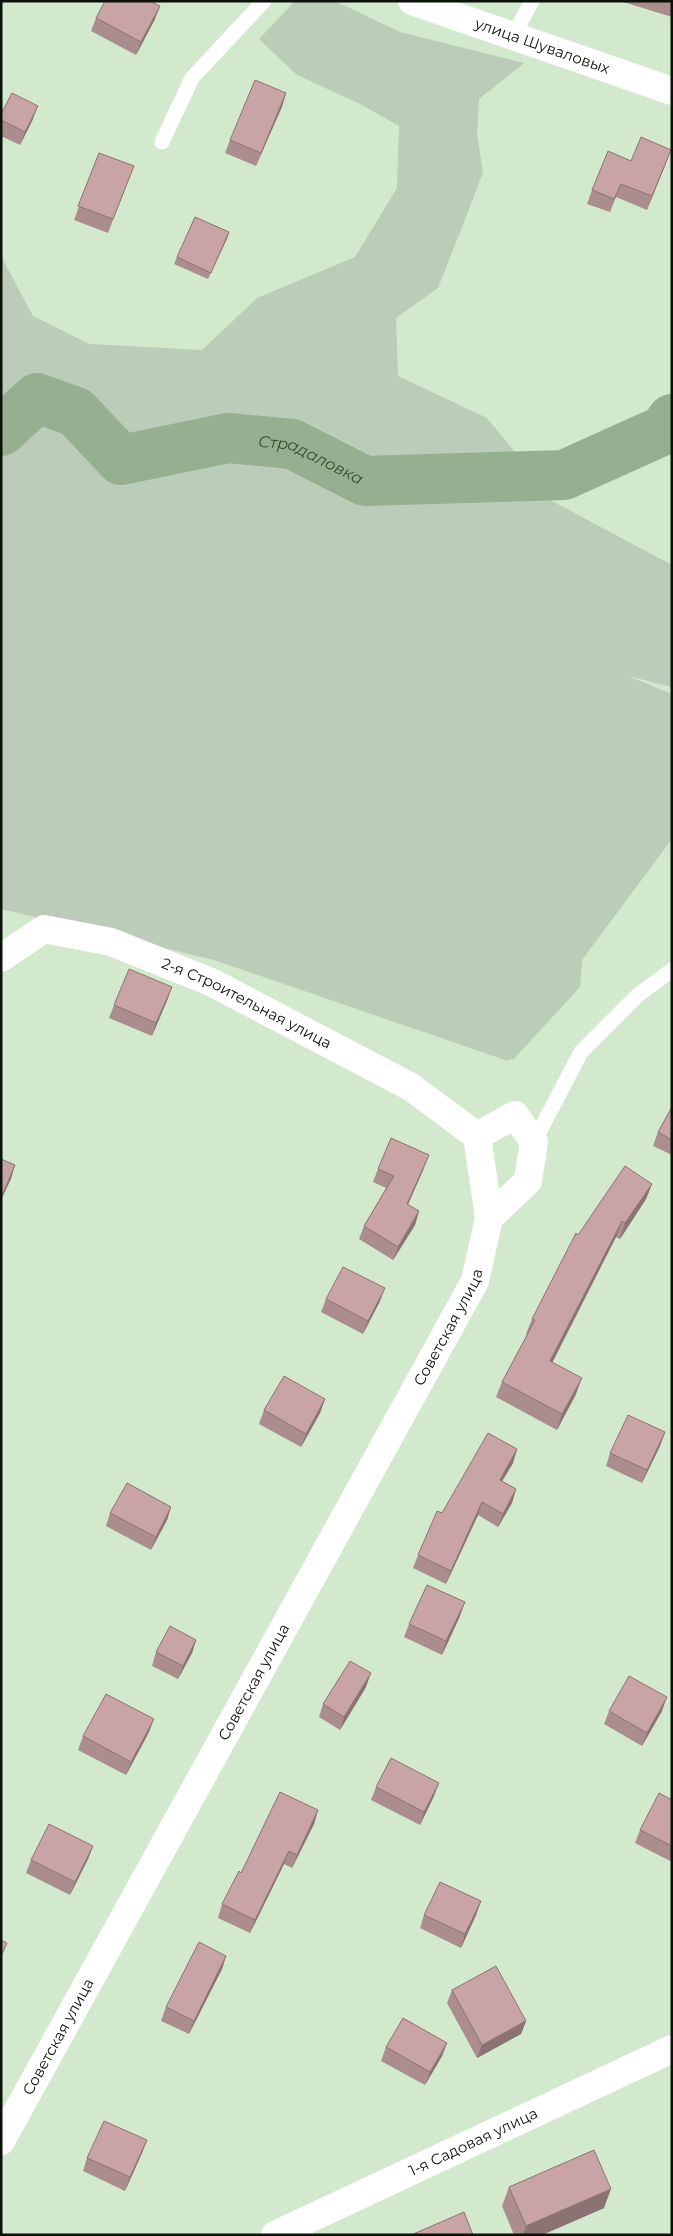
<svg xmlns="http://www.w3.org/2000/svg" width="673" height="2236" font-family="Montserrat,sans-serif">
  <style>
    .green { fill: #bbccb8 }
    .lines { fill: none; stroke-linecap: round; stroke-linejoin: round }
    .river { stroke: #96af91; stroke-width: 50 }
    .service { stroke: #fff; stroke-width: 15 }
    .minor { stroke: #fff; stroke-width: 28 }
    .tertiary { stroke: #fff; stroke-width: 28 }
    .wall { fill: #ac8d8d }
    .shaded-wall { fill: #8c7373 }
    .building { fill: #c8a4a4; stroke: #8c7373 }
    .labels { text-anchor: middle; stroke-width: 4; stroke-linejoin: round; paint-order: stroke }
    .street-label { font-size: 15px; fill: #0b1209; stroke: #e0f7db }
    .water-label { font-size: 16px; font-style: italic; fill: #2f5328; stroke: #e0f7db }
  </style>
  <rect width="100%" height="100%" fill="#d3e9ce"/>
  <path class="green" d="M295 1H335L400 32 524 63 479 99 477 135 483 172 466 217 438 288 396 318 398 376 487 418 519 457 520 484 672 565V687L628 676 672 694V839L582 960 580 987 513 1060 509 1059 508 1061 214 960 1 909V256L33 316 89 344 202 350 257 298 355 257 397 188 399 126 360 104 297 75 259 39Z"/>
  <g class="lines">
    <path class="river" id="s1" d="M1 431 37 398 76 412 121 460 228 438 292 444 365 481 564 475 664 430 672 419"/>
    <g class="service">
      <path d="M513 36 532 1"/>
      <path d="M162 142 192 78 264 1"/>
      <path d="M534 1142 581 1052 638 995 672 970"/>
    </g>
    <g class="minor">
      <path id="s2" d="M412 1 672 91"/>
      <path id="s3" d="M1 958 44 929 111 942 211 982 411 1087 477 1136"/>
      <path id="s4" d="M1 2141 475 1281 489 1218 477 1136 515 1115 534 1142 528 1181 489 1218"/>
    </g>
    <path class="tertiary" id="s5" d="M275 2235 672 2049"/>
  </g>
  <g class="wall">
    <path d="M620 1H672V17Z"/>
    <path d="M96 18 155 19 136 55 91 31Z"/>
    <path d="M286 93 256 166 225 153 230 140Z"/>
    <path d="M1 114 33 119 20 145 1 136Z"/>
    <path d="M671 150 647 210 616 197 610 212 587 204 592 190 631 161Z"/>
    <path d="M99 153 134 166 108 233 74 220Z"/>
    <path d="M229 232 208 279 174 264 177 257Z"/>
    <path d="M172 987 152 1036 109 1018 114 1005Z"/>
    <path d="M672 1107V1155L653 1146 658 1132Z"/>
    <path d="M424 1168 408 1205 419 1211 415 1225 393 1260 359 1239 364 1226 386 1188 373 1182 378 1169Z"/>
    <path d="M652 1184 646 1199 620 1239 616 1237 552 1362 576 1394 557 1430 496 1397 502 1382 527 1335 526 1334 532 1319 578 1235Z"/>
    <path d="M326 1299 380 1301 363 1334 321 1312Z"/>
    <path d="M325 1399 320 1413 301 1447 259 1424 264 1410Z"/>
    <path d="M665 1432 660 1446 642 1483 606 1466 610 1453Z"/>
    <path d="M517 1449 513 1463 502 1481 516 1489 512 1503 498 1527 478 1515 446 1584 413 1568 418 1555 442 1513Z"/>
    <path d="M171 1507 167 1520 151 1550 106 1526 110 1513Z"/>
    <path d="M460 1616 442 1655 404 1637 409 1624Z"/>
    <path d="M196 1640 192 1653 178 1679 152 1666 156 1652Z"/>
    <path d="M366 1687 340 1730 319 1717 323 1704Z"/>
    <path d="M609 1711H662L642 1746 604 1724Z"/>
    <path d="M149 1732 126 1775 78 1750 83 1736Z"/>
    <path d="M376 1787 434 1796 420 1825 371 1800Z"/>
    <path d="M672 1800V1862L635 1843 640 1830Z"/>
    <path d="M318 1810 314 1824 292 1868 284 1864 250 1933 218 1918 222 1904 241 1873Z"/>
    <path d="M93 1846 88 1859 70 1895 26 1873 31 1860Z"/>
    <path d="M481 1901 476 1915 461 1948 420 1928 424 1915Z"/>
    <path d="M226 1956 222 1969 189 2034 161 2021 166 2007Z"/>
    <path d="M452 1990 526 2021 521 2034 477 2058 447 2003Z"/>
    <path d="M447 2043 442 2056 425 2085 381 2061 386 2047Z"/>
    <path d="M147 2140 142 2153 125 2191 83 2171 87 2158Z"/>
    <path d="M509 2187 604 2208 542 2235H514L502 2206Z"/>
  </g>
  <g class="shaded-wall">
    <path d="M160 6 155 19 136 55 141 42Z"/>
    <path d="M286 93 282 107 256 166 261 153Z"/>
    <path d="M38 106 33 119 20 145 25 132Z"/>
    <path d="M671 150 666 163 647 210 652 196Z"/>
    <path d="M229 232 227 239 208 279 211 273Z"/>
    <path d="M172 987 167 1001 152 1036 156 1023Z"/>
    <path d="M429 1155 424 1168 402 1217 407 1204Z"/>
    <path d="M15 1165 11 1179 1 1200V1198Z"/>
    <path d="M652 1184 646 1199 620 1239 625 1223Z"/>
    <path d="M419 1211 415 1225 393 1260 398 1247Z"/>
    <path d="M622 1221 616 1237 545 1377 550 1361Z"/>
    <path d="M385 1288 380 1301 363 1334 368 1321Z"/>
    <path d="M582 1378 576 1394 557 1430 562 1414Z"/>
    <path d="M325 1399 320 1413 301 1447 306 1434Z"/>
    <path d="M665 1432 660 1446 642 1483 647 1470Z"/>
    <path d="M517 1449 513 1463 495 1493 500 1480Z"/>
    <path d="M516 1489 512 1503 498 1527 503 1514Z"/>
    <path d="M482 1502 478 1515 446 1584 451 1571Z"/>
    <path d="M171 1507 167 1520 151 1550 156 1537Z"/>
    <path d="M465 1602 460 1616 442 1655 446 1641Z"/>
    <path d="M196 1640 192 1653 178 1679 183 1666Z"/>
    <path d="M371 1673 366 1687 340 1730 344 1717Z"/>
    <path d="M667 1697 662 1711 642 1746 647 1733Z"/>
    <path d="M154 1719 149 1732 126 1775 131 1762Z"/>
    <path d="M439 1783 434 1796 420 1825 424 1812Z"/>
    <path d="M318 1810 314 1824 292 1868 297 1855Z"/>
    <path d="M93 1846 88 1859 70 1895 75 1882Z"/>
    <path d="M289 1851 284 1864 250 1933 255 1920Z"/>
    <path d="M481 1901 476 1915 461 1948 465 1934Z"/>
    <path d="M226 1956 222 1969 189 2034 194 2021Z"/>
    <path d="M526 2021 521 2034 477 2058 482 2045Z"/>
    <path d="M447 2043 442 2056 425 2085 430 2072Z"/>
    <path d="M147 2140 142 2153 125 2191 130 2177Z"/>
    <path d="M611 2189 604 2208 542 2235H523L526 2226Z"/>
  </g>
  <g class="building">
    <path d="M105 1H150L160 6 141 42 96 18Z"/>
    <path d="M255 80 286 93 261 153 230 140Z"/>
    <path d="M12 93 38 106 25 132 1 120V114Z"/>
    <path d="M641 137 671 150 652 196 621 184 614 199 592 190 608 151 631 161Z"/>
    <path d="M99 153 134 166 113 219 78 206Z"/>
    <path d="M195 217 229 232 211 273 177 257Z"/>
    <path d="M129 969 172 987 156 1023 114 1005Z"/>
    <path d="M672 1107V1140L658 1132Z"/>
    <path d="M391 1138 429 1155 407 1204 419 1211 398 1247 364 1226 394 1176 378 1169Z"/>
    <path d="M1 1159 15 1165 1 1198Z"/>
    <path d="M625 1166 652 1184 625 1223 622 1221 550 1361 582 1378 562 1414 502 1382 535 1320 532 1319 576 1233 578 1235Z"/>
    <path d="M343 1267 385 1288 368 1321 326 1299Z"/>
    <path d="M284 1376 325 1399 306 1434 264 1410Z"/>
    <path d="M628 1415 665 1432 647 1470 610 1453Z"/>
    <path d="M488 1433 517 1449 500 1480 516 1489 503 1514 482 1502 451 1571 418 1555 437 1511 442 1513Z"/>
    <path d="M127 1483 171 1507 156 1537 110 1513Z"/>
    <path d="M427 1585 465 1602 446 1641 409 1624Z"/>
    <path d="M170 1626 196 1640 183 1666 156 1652Z"/>
    <path d="M350 1661 371 1673 344 1717 323 1704Z"/>
    <path d="M629 1676 667 1697 647 1733 609 1711Z"/>
    <path d="M106 1694 154 1719 131 1762 83 1736Z"/>
    <path d="M391 1758 439 1783 424 1812 376 1787Z"/>
    <path d="M280 1792 318 1810 297 1855 289 1851 255 1920 222 1904 239 1871 241 1873Z"/>
    <path d="M659 1793 672 1800V1846L640 1830Z"/>
    <path d="M49 1824 93 1846 75 1882 31 1860Z"/>
    <path d="M440 1882 481 1901 465 1934 424 1915Z"/>
    <path d="M1 1940 7 1943 1 1956Z"/>
    <path d="M199 1942 226 1956 194 2021 166 2007Z"/>
    <path d="M496 1966 526 2021 482 2045 452 1990Z"/>
    <path d="M403 2018 447 2043 430 2072 386 2047Z"/>
    <path d="M104 2121 147 2140 130 2177 87 2158Z"/>
    <path d="M594 2150 611 2189 526 2226 509 2187Z"/>
    <path d="M464 2212 473 2235H411Z"/>
  </g>
  <g class="labels">
    <g class="street-label">
      <text dy="5" stroke="none"><textPath href="#s2" startOffset="138">улица Шуваловых</textPath></text>
      <text dy="5" stroke="none"><textPath href="#s3" startOffset="269">2-я Строительная улица</textPath></text>
      <text dy="5" stroke="none"><textPath href="#s4" startOffset="929">Советская улица</textPath></text>
      <text dy="5" stroke="none"><textPath href="#s4" startOffset="524">Советская улица</textPath></text>
      <text dy="5" stroke="none"><textPath href="#s4" startOffset="119">Советская улица</textPath></text>
      <text dy="5" stroke="none"><textPath href="#s5" startOffset="219">1-я Садовая улица</textPath></text>
    </g>
    <g class="water-label">
      <text dy="6" stroke="none"><textPath href="#s1" startOffset="352">Страдаловка</textPath></text>
    </g>
  </g>
  <rect width="673" height="2236" fill="none" stroke="#0b1209" stroke-width="5"/>
</svg>
